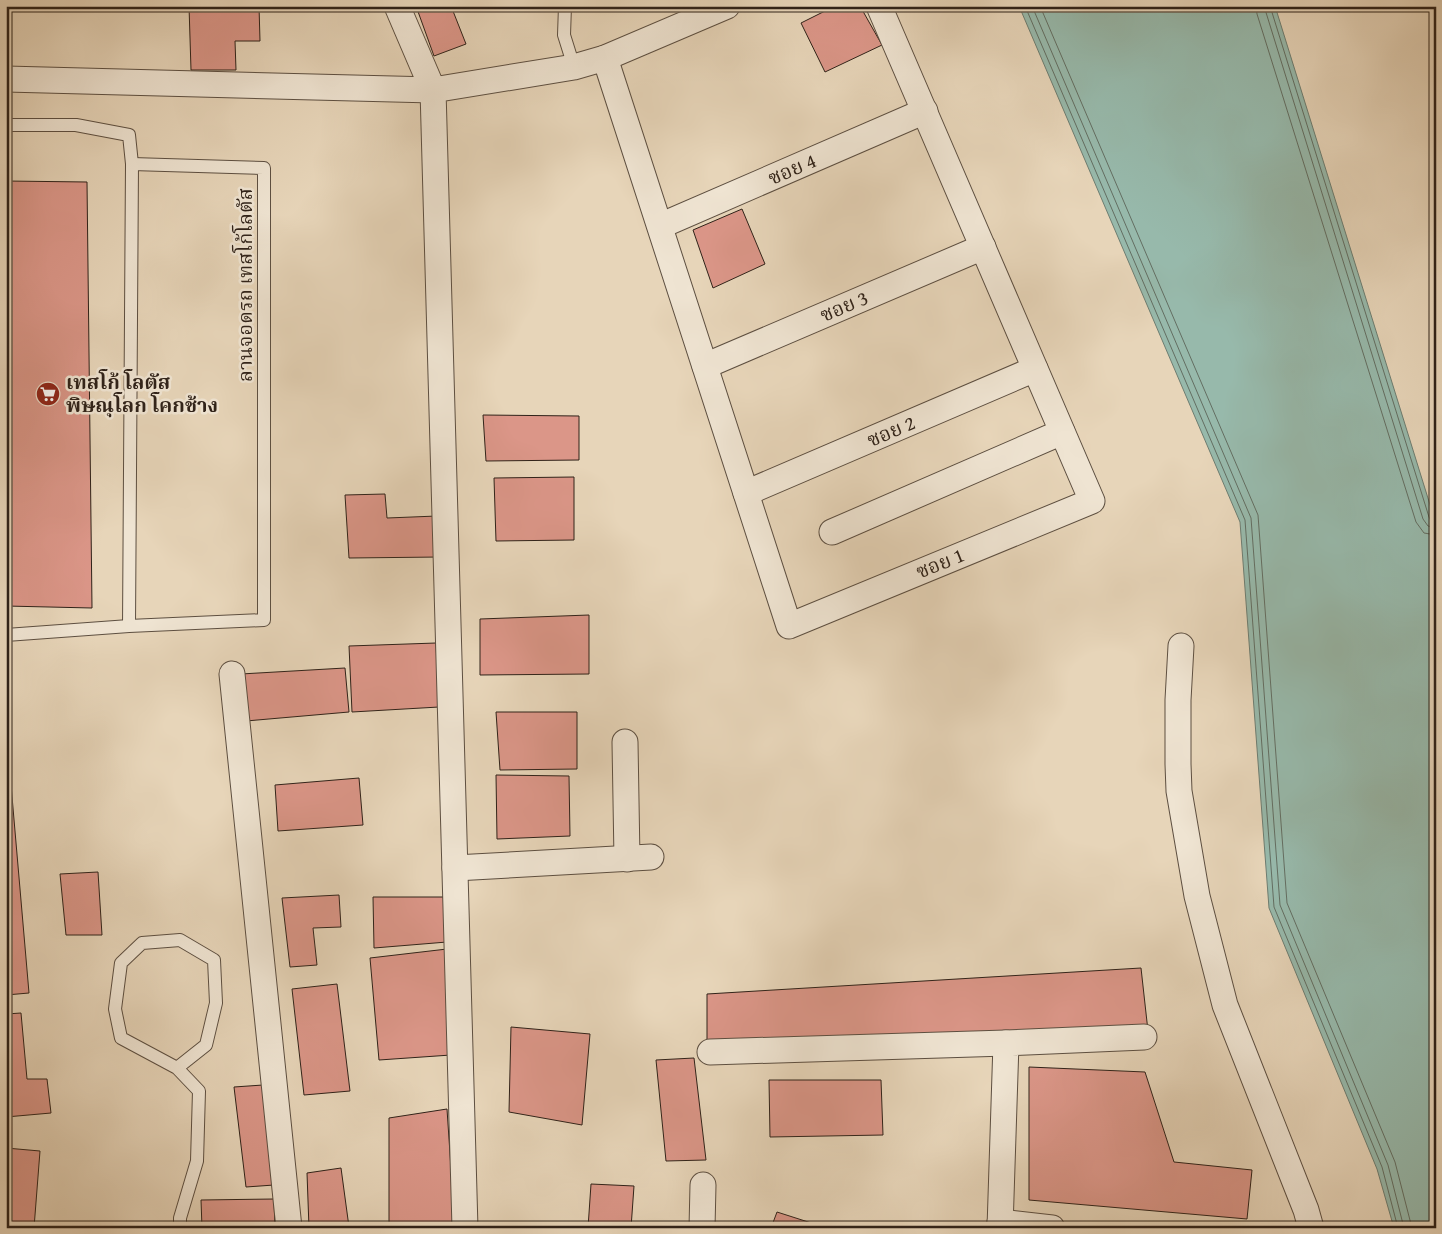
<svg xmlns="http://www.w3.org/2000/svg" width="1442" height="1234" font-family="'Gentium Book Plus','Noto Serif Thai',serif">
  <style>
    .water { fill: #97b9ab; stroke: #6d7d71 }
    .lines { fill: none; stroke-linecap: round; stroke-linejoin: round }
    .shore { stroke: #636e62; stroke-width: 1 }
    .building { fill: #db9688; stroke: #2f2219 }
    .lane-casing { stroke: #5d4f41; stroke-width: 14 }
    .street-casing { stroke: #5d4f41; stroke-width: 27 }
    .lane { stroke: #efe4d2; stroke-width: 12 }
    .street { stroke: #efe4d2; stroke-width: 25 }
    .labels { text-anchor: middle; stroke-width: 5; stroke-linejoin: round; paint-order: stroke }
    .street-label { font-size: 20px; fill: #2f2219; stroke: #efe4d2 }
    .poi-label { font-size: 20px; font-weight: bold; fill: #2f2219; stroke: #efe4d2; text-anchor: start }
  </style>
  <rect width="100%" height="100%" fill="#e7d5b9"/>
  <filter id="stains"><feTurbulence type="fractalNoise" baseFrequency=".004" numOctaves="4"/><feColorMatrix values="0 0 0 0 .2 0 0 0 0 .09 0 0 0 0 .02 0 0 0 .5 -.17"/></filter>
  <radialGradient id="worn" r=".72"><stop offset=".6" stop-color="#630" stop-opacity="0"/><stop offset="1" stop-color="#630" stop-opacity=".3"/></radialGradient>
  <path class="water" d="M1019 6H1275L1436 524V1228H1394L1377 1169 1269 908 1240 522Z"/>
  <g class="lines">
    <g class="shore">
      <path d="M1025 6 1245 520 1274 907 1382 1167 1398 1228"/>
      <path d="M1032 6 1251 518 1280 905 1388 1165 1404 1228"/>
      <path d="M1040 6 1258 515 1287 903 1395 1162 1412 1228"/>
      <path d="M1256 6 1257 14 1416 522 1424 533 1436 535"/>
      <path d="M1264 6 1423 519 1428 526 1436 528"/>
      <path d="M1270 6 1429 517 1431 521 1436 522"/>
    </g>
  </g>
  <g class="building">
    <path d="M189 6H259L260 41H235L236 70H191Z"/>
    <path d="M416 6H451L466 44 434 56Z"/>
    <path d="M835 6H860L882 45 825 72 801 23Z"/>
    <path d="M6 181 87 182 92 608 6 606Z"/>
    <path d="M742 209 765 264 713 288 693 230Z"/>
    <path d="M483 415 579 416V460L486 461Z"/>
    <path d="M574 477V540L496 541 494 478Z"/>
    <path d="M385 494 387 518 437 516 440 557 349 558 345 495Z"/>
    <path d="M589 615V674L480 675V619Z"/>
    <path d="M436 643 439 707 352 712 349 646Z"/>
    <path d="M345 668 349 712 246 721 241 674Z"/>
    <path d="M496 712H577V769L500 770Z"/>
    <path d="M6 727 29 993 6 995Z"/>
    <path d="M496 775 569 776 570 836 497 839Z"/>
    <path d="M359 778 363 825 278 831 275 785Z"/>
    <path d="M98 872 102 935H66L60 874Z"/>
    <path d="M339 895 341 927 313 928 317 965 290 967 282 898Z"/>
    <path d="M373 897H444L447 942 374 948Z"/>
    <path d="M447 949 451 1055 379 1060 370 958Z"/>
    <path d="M1141 968 1148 1031 707 1045V994Z"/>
    <path d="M337 984 350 1091 304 1095 292 989Z"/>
    <path d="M21 1013 27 1079H47L51 1113 6 1117V1014Z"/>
    <path d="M511 1027 590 1034 582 1125 509 1112Z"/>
    <path d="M694 1058 706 1160 666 1161 656 1060Z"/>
    <path d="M1029 1067 1145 1072 1174 1162 1252 1170 1247 1219 1029 1200Z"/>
    <path d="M769 1080H881L883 1135 770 1137Z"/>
    <path d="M263 1085 274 1185 246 1187 234 1087Z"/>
    <path d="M447 1109 455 1228H389V1118Z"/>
    <path d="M6 1148 40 1151 34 1228H6Z"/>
    <path d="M341 1168 349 1227 309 1228 307 1173Z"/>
    <path d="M591 1184 634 1186 631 1228H588Z"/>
    <path d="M274 1199 275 1228H202L201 1200Z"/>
    <path d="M777 1212 827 1228H771Z"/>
  </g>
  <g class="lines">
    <g class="lane-casing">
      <g id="lane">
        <path d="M565 6 564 35 574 67"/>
        <path d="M6 125H76L129 135 132 164"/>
        <path d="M6 635 129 626 264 620V168L132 164 129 626"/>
        <path d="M177 1068 206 1045 216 1003 214 960 180 940 142 943 121 963 115 1009 121 1038 177 1068 199 1091 197 1161 180 1218V1228"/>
      </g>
    </g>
    <g class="street-casing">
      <g id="street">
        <path d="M605 58 789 626 1092 501 879 6"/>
        <path d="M6 79 433 90 397 6"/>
        <path d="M660 226 925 111"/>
        <path d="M705 366 983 247"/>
        <path d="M746 493 1035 369"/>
        <path d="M832 532 1062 432"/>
        <path d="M1181 646 1178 700V764L1179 791 1197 896 1225 1005 1306 1210 1311 1228"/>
        <path d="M232 674 289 1228"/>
        <path d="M625 742 627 859"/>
        <path d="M455 868 651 857"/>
        <path d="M710 1052 1006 1043"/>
        <path d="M1000 1222 1052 1228"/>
        <path d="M465 1228 433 90 574 67 605 58 727 6"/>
        <path d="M702 1228 703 1185"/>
        <path d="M1000 1228 1006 1043 1144 1037"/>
      </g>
    </g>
    <use href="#lane" class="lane"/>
    <use href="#street" class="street"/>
  </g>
  <defs>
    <g id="supermarket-disc" transform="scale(1.25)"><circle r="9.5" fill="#8f2418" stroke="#efe4d2"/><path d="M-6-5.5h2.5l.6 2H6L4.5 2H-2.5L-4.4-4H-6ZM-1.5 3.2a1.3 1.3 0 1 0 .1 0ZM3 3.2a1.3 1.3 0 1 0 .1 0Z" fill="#fff"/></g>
  </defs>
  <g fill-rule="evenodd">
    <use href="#supermarket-disc" x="48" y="394"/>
  </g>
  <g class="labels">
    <g class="street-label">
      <text transform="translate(792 169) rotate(-23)" y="7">ซอย 4</text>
      <text transform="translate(245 285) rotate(-90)" y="7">ลานจอดรถ เทสโก้โลตัส</text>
      <text transform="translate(844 306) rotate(-23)" y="7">ซอย 3</text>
      <text transform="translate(891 431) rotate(-23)" y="7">ซอย 2</text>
      <text transform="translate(940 563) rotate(-22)" y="7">ซอย 1</text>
    </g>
    <g class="poi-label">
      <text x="66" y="389">เทสโก้ โลตัส<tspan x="66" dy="23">พิษณุโลก โคกช้าง</tspan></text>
    </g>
  </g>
  <rect width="1442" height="1234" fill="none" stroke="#e7d5b9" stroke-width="25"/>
  <rect x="8" y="8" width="1427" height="1219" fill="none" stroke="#2f2219" stroke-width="2.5"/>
  <rect x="12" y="12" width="1417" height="1209" fill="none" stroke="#2f2219"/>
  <rect width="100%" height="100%" filter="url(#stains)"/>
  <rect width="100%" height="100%" fill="url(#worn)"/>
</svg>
